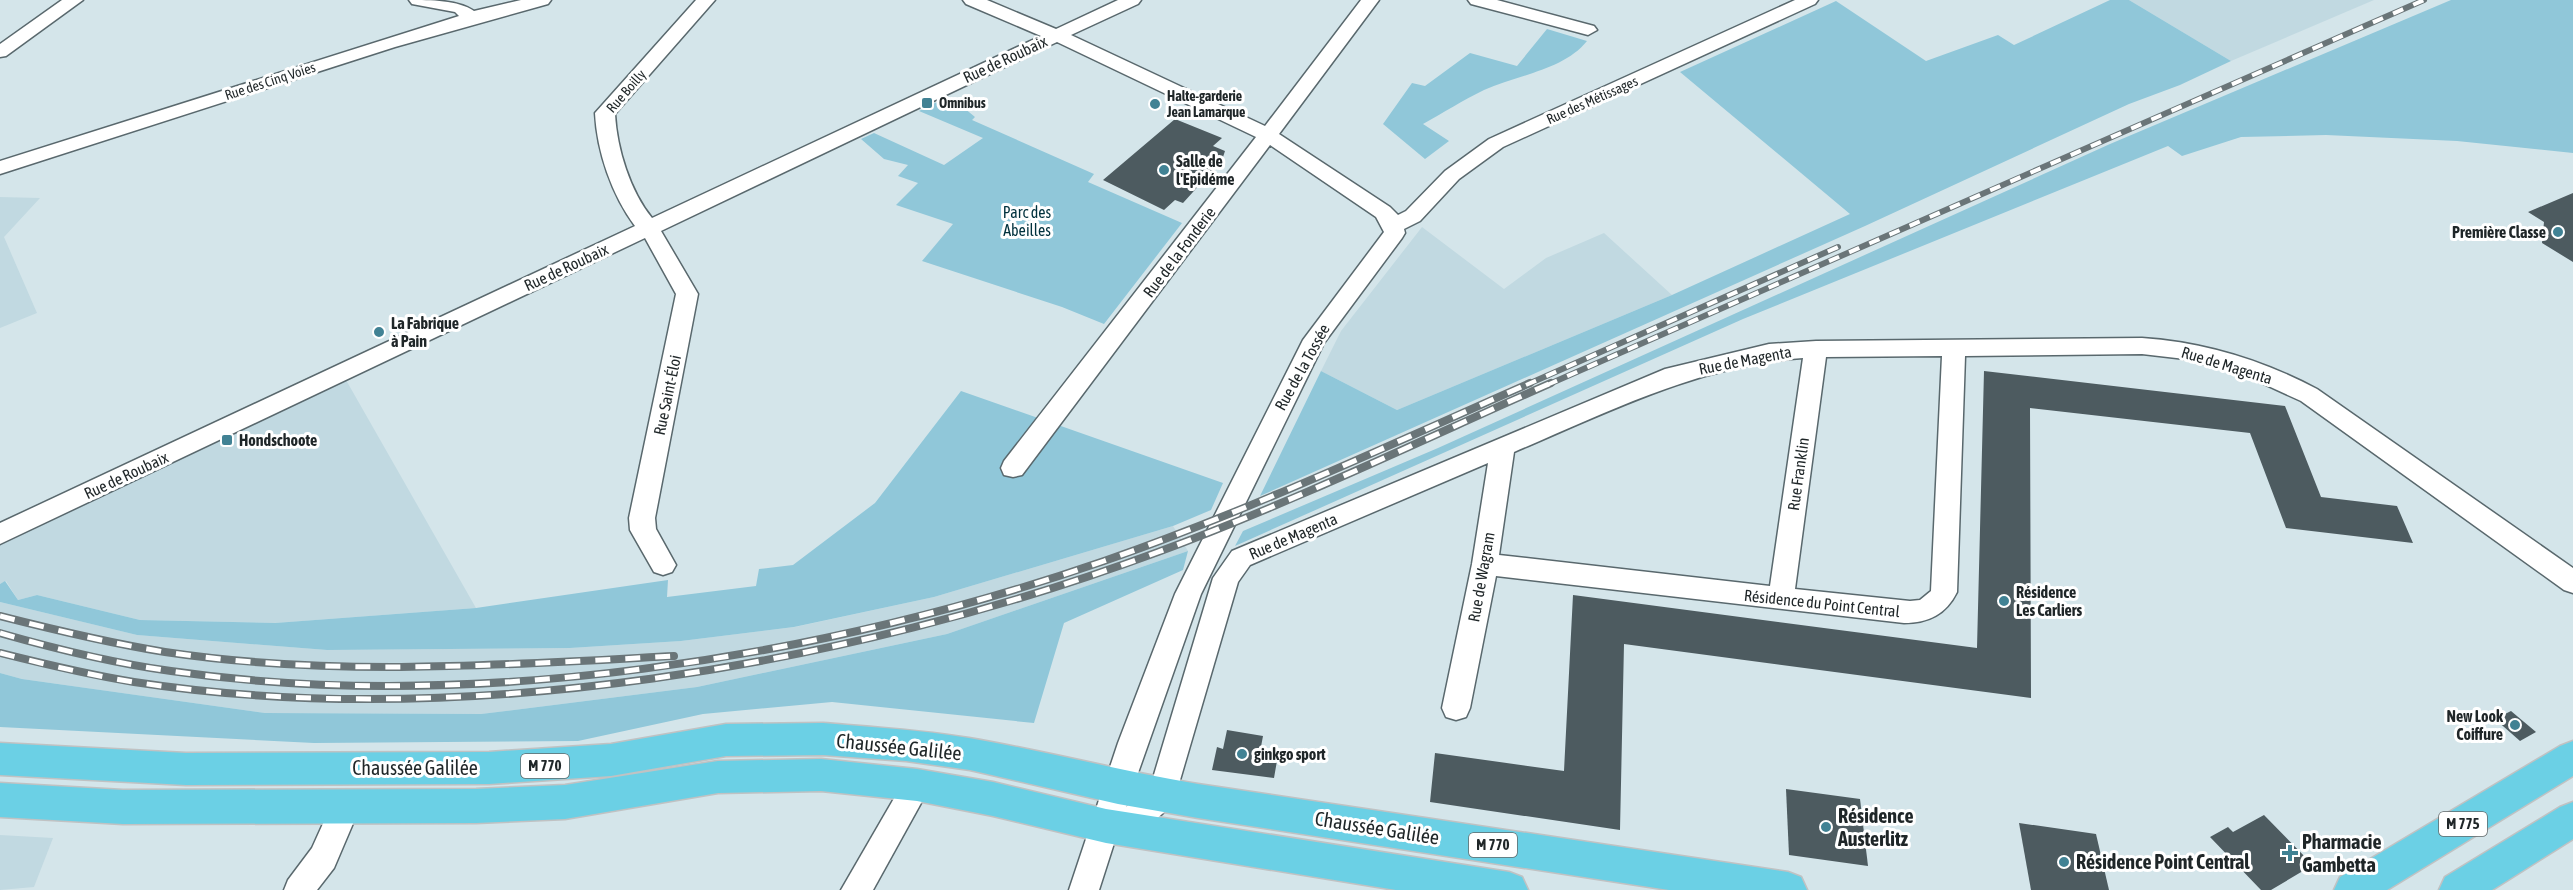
<svg xmlns="http://www.w3.org/2000/svg" width="2573" height="890" font-family="'Asap Condensed',sans-serif">
  <style>
    .built { fill: #c1d9e1 }
    .green { fill: #90c7d9 }
    .building { fill: #4d5b60 }
    .lines { fill: none; stroke-linecap: round; stroke-linejoin: round }
    .minor-casing { stroke: #59686d; stroke-width: 3 }
    .major-casing { stroke: #c0c2c3; stroke-width: 3 }
    .minor { fill: #fff; fill-rule: evenodd }
    .major { fill: #6bd0e5; fill-rule: evenodd }
    .rail-far1-casing { stroke: #6a7578; stroke-width: 6 }
    .rail-casing { stroke: #6a7578; stroke-width: 8 }
    .rail-far1 { stroke: #fff; stroke-width: 4; stroke-dasharray: 11; stroke-linecap: butt }
    .rail { stroke: #fff; stroke-width: 5; stroke-dasharray: 15; stroke-linecap: butt }
    .poi-dot { fill: #418294; stroke: #fff; stroke-width: 2 }
    .labels { text-anchor: middle; stroke-width: 6; stroke-linejoin: round; paint-order: stroke }
    .far-street-label { font-size: 14px; fill: #1f2628; stroke: #fff }
    .far-poi-label { font-size: 14px; font-weight: bold; fill: #1f2628; stroke: #fff; text-anchor: start }
    .shield { fill: #fff; stroke: #626768; stroke-width: 1.5 }
    .shield-label { font-size: 15px; font-weight: bold; fill: #1f2628 }
    .street-label { font-size: 16px; fill: #1f2628; stroke: #fff }
    .poi-label { font-size: 16px; font-weight: bold; fill: #1f2628; stroke: #fff; text-anchor: start }
    .park-label { font-size: 16px; fill: #00313d; stroke: #fff }
    .near-street-label { font-size: 20px; fill: #1f2628; stroke: #fff }
    .near-poi-label { font-size: 20px; font-weight: bold; fill: #1f2628; stroke: #fff; text-anchor: start }
  </style>
  <rect width="100%" height="100%" fill="#d4e5ea"/>
  <g class="built">
    <path d="M2129 0H2374L2231 61Z"/>
    <path d="M0 197 40 198 4 237 37 313 0 328Z"/>
    <path d="M1422 227 1504 289 1546 258 1604 233 1672 295 1397 410 1321 371 1341 331Z"/>
    <path d="M346 380 476 608 275 623 140 620 37 595 18 600 6 581 0 584V545Z"/>
    <path d="M1173 526 1188 551 947 634 697 687 481 714 265 713 22 679 0 673V602L137 635 327 650 570 648 681 641 795 627 934 597Z"/>
    <path d="M0 835 53 838 34 887 0 890Z"/>
  </g>
  <g class="green">
    <path d="M2110 0H2129L2231 61 2180 85 2129 104 1865 226 1260 496 1321 371 1397 410 1672 295 1850 214 1680 72 1836 1 1926 61 1998 35 2014 45Z"/>
    <path d="M2451 0H2573V153L2457 141 2326 135 2241 137 2182 156 2168 146 1743 319 1235 546 1243 531 1438 448 2110 144Z"/>
    <path d="M1547 29 1587 41C1564 70 1517 75 1484 90 1463 100 1443 113 1423 124L1449 141 1425 159 1383 124 1412 83 1425 86 1470 53 1517 66Z"/>
    <path d="M937 102 949 107 958 103 975 117 972 120 1094 174 1088 182 1182 223 1104 324 1062 307 922 261 953 224 896 205 918 183 898 176 908 165 884 159 861 139 874 133 944 165 983 138 919 111Z"/>
    <path d="M961 391 1223 483 1211 510 1173 526 934 597 794 627 681 641 570 648 327 650 137 635 0 602V584L5 581 18 600 37 595 140 620 275 623 476 608 668 580 667 597 756 586 759 569 793 565 875 503Z"/>
    <path d="M1188 551 1183 570 1064 623 1034 723 832 702 703 714 578 741 314 743 0 727V673L22 679 265 713 481 714 697 687 947 634Z"/>
  </g>
  <g class="building">
    <path d="M1175 119 1222 138 1213 146 1225 151 1222 160 1183 203 1175 200 1164 210 1103 180Z"/>
    <path d="M2573 193V262L2542 243 2544 222 2528 212Z"/>
    <path d="M1984 371 2285 406 2321 497 2397 506 2413 543 2286 528 2250 433 2030 408 2031 698 1624 644 1620 830 1430 802 1435 753 1564 771 1573 595 1977 648Z"/>
    <path d="M2511 711 2536 732 2520 741 2495 719Z"/>
    <path d="M1227 730 1263 736 1260 752 1278 755 1274 778 1212 770 1217 747 1223 749Z"/>
    <path d="M1786 789 1860 799 1868 866 1789 855Z"/>
    <path d="M2264 815 2313 865 2271 890H2261L2210 837 2228 827 2233 832Z"/>
    <path d="M2019 823 2096 834 2109 890H2031Z"/>
  </g>
  <g class="lines">
    <g class="minor-casing">
      <g id="minor">
        <path d="M62 0H83L6 56 0 57V44Z"/>
        <path d="M409 0C431 0 458 0 474 11L521 0H551L548 4 395 47 0 174V161L459 16 455 12 412 4Z"/>
        <path d="M696 0H715L615 114C617 149 630 191 652 218L1041 36 966 4 963 0H987L1056 29 1118 0H1141L1138 4 1071 35 1265 126 1361 0H1379L1279 134 1390 207 1398 215 1406 211 1445 171 1489 139 1795 0H1818L1815 4 1503 147 1459 179 1420 221 1404 229 1405 233 1402 238 1324 343 1201 594 1126 807 1150 788 1213 578 1232 551 1665 369 1769 344 1816 341 2142 338C2204 342 2262 360 2317 389L2573 568V593L2564 590 2301 401 2242 374 2185 359 2142 354 1965 356 1957 592C1946 614 1929 623 1904 623L1496 576 1470 708 1466 717 1456 720 1446 717 1442 708 1472 564 1488 463 1250 565 1238 582 1173 804 1151 824 1116 837 1099 890H1069L1118 743 1175 594 1303 340 1384 232 1376 217 1270 145 1022 475 1013 477 1004 475 1001 468 1004 461 1256 137 1057 42 661 231 698 294 655 518 656 529 676 565 672 572 663 575 654 572 630 530 629 518 676 294 645 238 0 544V523L635 226C612 195 597 152 595 113ZM1942 356 1931 591 1920 600 1910 601 1795 589 1826 357ZM1803 358 1770 586 1499 555 1514 452C1608 412 1700 365 1803 358Z"/>
        <path d="M1468 0H1497L1594 26 1597 30 1588 35 1471 4Z"/>
        <path d="M917 772 927 776 931 785 873 890H841L907 776Z"/>
        <path d="M345 794 355 797 360 807 334 868 317 890H284L288 880 312 848 335 797Z"/>
      </g>
    </g>
    <g class="major-casing">
      <g id="major">
        <path d="M823 723C872 727 921 730 969 738 1046 751 1121 771 1198 784L1788 872 1801 877 1807 890H1669L1198 818 1118 804 970 770 906 761 823 755 726 756 611 776 489 784 186 785 0 775V743L186 753 489 752 611 744 726 724Z"/>
        <path d="M2573 741V776L2387 890H2334L2340 877 2560 746Z"/>
        <path d="M821 759 917 769 993 782 1106 809 1509 872 1522 877 1528 890H1396L1106 843 993 816 917 801 821 791 718 793 565 819 476 823 123 824 0 817V783L123 790 476 789 565 785 718 761Z"/>
        <path d="M2573 802V839L2492 890H2439L2445 877 2560 807Z"/>
      </g>
    </g>
    <use href="#minor" class="minor"/>
    <use href="#major" class="major"/>
    <g class="rail-far1-casing">
      <g id="rail-far1">
        <path d="M1526 385 1838 247"/>
        <path d="M1547 385 2424 0"/>
      </g>
    </g>
    <g class="rail-casing">
      <g id="rail">
        <path d="M0 616C55 630 109 643 165 652 333 677 505 665 674 656"/>
        <path d="M0 633C56 649 113 663 171 671 470 714 819 659 1104 561 1249 511 1389 445 1530 383"/>
        <path d="M0 653C44 664 89 675 134 682 461 732 849 666 1158 552 1291 503 1420 441 1551 383"/>
      </g>
    </g>
    <use href="#rail-far1" class="rail-far1"/>
    <use href="#rail" class="rail"/>
  </g>
  <g class="poi-dot">
    <rect x="921" y="97" width="12" height="12" rx="3"/>
    <circle cx="1155" cy="104" r="6"/>
    <circle cx="1164" cy="170" r="6"/>
    <circle cx="2558" cy="232" r="6"/>
    <circle cx="379" cy="332" r="6"/>
    <rect x="221" y="434" width="12" height="12" rx="3"/>
    <circle cx="2004" cy="601" r="6"/>
    <circle cx="2515" cy="725" r="6"/>
    <circle cx="1242" cy="754" r="6"/>
    <circle cx="1826" cy="827" r="6"/>
    <path d="M2287 844h6v6h6v6h-6v6h-6v-6h-6v-6h6z"/>
    <circle cx="2064" cy="862" r="6"/>
  </g>
  <g class="labels">
    <g class="far-street-label">
      <text transform="translate(270 81) rotate(-18)" y="5">Rue des Cinq Voies</text>
      <text transform="translate(626 91) rotate(-49)" y="5">Rue Boilly</text>
      <text transform="translate(1592 100) rotate(-24)" y="5">Rue des Métissages</text>
    </g>
    <g class="far-poi-label">
      <text x="1167" y="101">Halte-garderie<tspan x="1167" dy="16">Jean Lamarque</tspan></text>
      <text x="939" y="108">Omnibus</text>
    </g>
    <g class="shield">
      <rect x="521" y="754" width="48" height="24" rx="4.5"/>
      <rect x="2439" y="812" width="48" height="24" rx="4.5"/>
      <rect x="1469" y="833" width="48" height="24" rx="4.5"/>
    </g>
    <g class="shield-label">
      <text x="545" y="771">M 770</text>
      <text x="2463" y="829">M 775</text>
      <text x="1493" y="850">M 770</text>
    </g>
    <g class="street-label">
      <text transform="translate(1005 59) rotate(-25)" y="6">Rue de Roubaix</text>
      <text transform="translate(1179 252) rotate(-53)" y="6">Rue de la Fonderie</text>
      <text transform="translate(566 267) rotate(-25)" y="6">Rue de Roubaix</text>
      <text transform="translate(1745 360) rotate(-11)" y="6">Rue de Magenta</text>
      <text transform="translate(2227 365) rotate(17)" y="6">Rue de Magenta</text>
      <text transform="translate(1302 367) rotate(-61)" y="6">Rue de la Tossée</text>
      <text transform="translate(667 395) rotate(-78)" y="6">Rue Saint-Éloi</text>
      <text transform="translate(1798 474) rotate(-82)" y="6">Rue Franklin</text>
      <text transform="translate(126 475) rotate(-25)" y="6">Rue de Roubaix</text>
      <text transform="translate(1293 536) rotate(-23)" y="6">Rue de Magenta</text>
      <text transform="translate(1481 577) rotate(-80)" y="6">Rue de Wagram</text>
      <text transform="translate(1822 603) rotate(6)" y="6">Résidence du Point Central</text>
    </g>
    <g class="poi-label">
      <text x="1176" y="167">Salle de<tspan x="1176" dy="18">l'Epidéme</tspan></text>
      <text x="2546" y="238" text-anchor="end">Première Classe</text>
      <text x="391" y="329">La Fabrique<tspan x="391" dy="18">à Pain</tspan></text>
      <text x="239" y="446">Hondschoote</text>
      <text x="2016" y="598">Résidence<tspan x="2016" dy="18">Les Carliers</tspan></text>
      <text x="2503" y="722" text-anchor="end">New Look<tspan x="2503" dy="18">Coiffure</tspan></text>
      <text x="1254" y="760">ginkgo sport</text>
    </g>
    <g class="park-label">
      <text x="1027" y="218">Parc des<tspan x="1027" dy="18">Abeilles</tspan></text>
    </g>
    <g class="near-street-label">
      <text transform="translate(899 747) rotate(6)" y="7">Chaussée Galilée</text>
      <text x="415" y="775">Chaussée Galilée</text>
      <text transform="translate(1377 828) rotate(9)" y="7">Chaussée Galilée</text>
    </g>
    <g class="near-poi-label">
      <text x="1838" y="823">Résidence<tspan x="1838" dy="23">Austerlitz</tspan></text>
      <text x="2302" y="849">Pharmacie<tspan x="2302" dy="23">Gambetta</tspan></text>
      <text x="2076" y="869">Résidence Point Central</text>
    </g>
  </g>
</svg>
